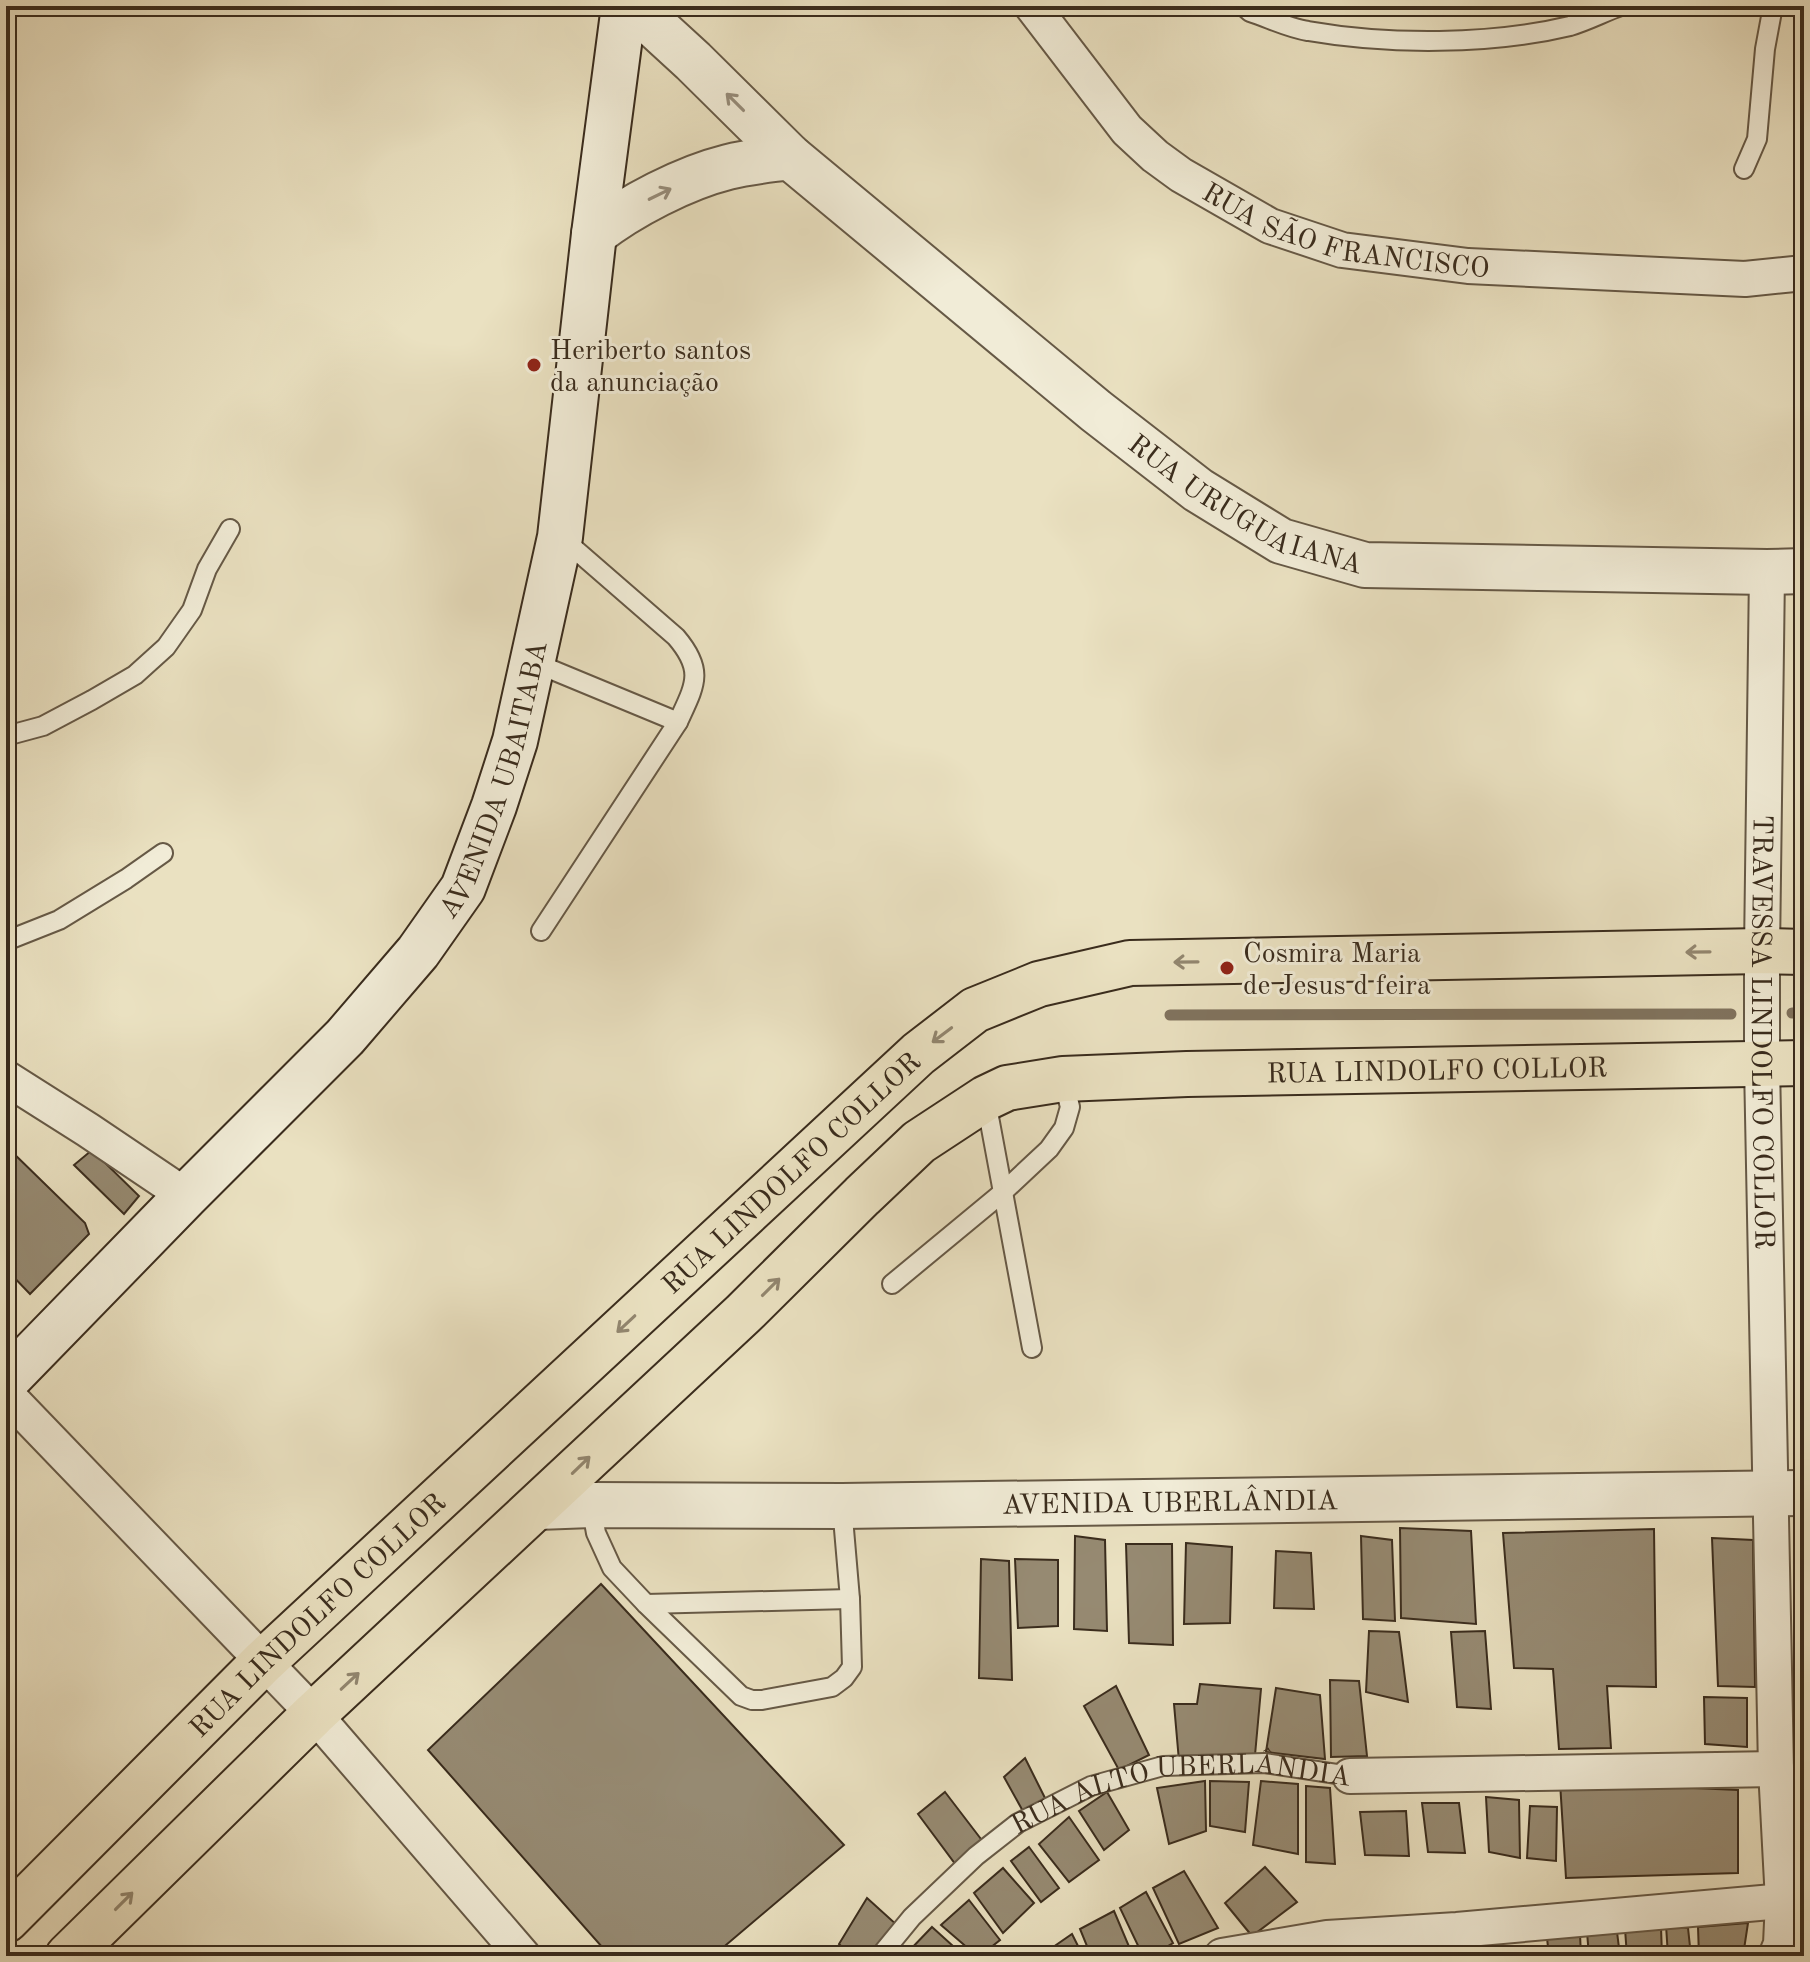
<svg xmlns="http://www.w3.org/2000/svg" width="1810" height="1962" font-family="'Old Standard TT',serif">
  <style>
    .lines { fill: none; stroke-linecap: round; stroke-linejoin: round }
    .stream { stroke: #80735e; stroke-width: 11 }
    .building { fill: #968a72; stroke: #3a2c1d; stroke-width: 2 }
    .service-casing { stroke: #665946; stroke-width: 22 }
    .minor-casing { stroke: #665946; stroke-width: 38 }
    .tertiary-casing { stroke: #665946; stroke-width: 48 }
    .secondary-casing { stroke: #3a2c1d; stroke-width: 48 }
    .primary-casing { stroke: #3a2c1d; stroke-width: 48 }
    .service { stroke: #f1ecd7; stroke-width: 18 }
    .minor { stroke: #f1ecd7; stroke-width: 34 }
    .tertiary { stroke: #f1ecd7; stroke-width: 44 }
    .secondary { stroke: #f1ecd7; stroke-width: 44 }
    .primary { stroke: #eae1c1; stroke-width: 44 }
    .oneway { stroke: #968c7a }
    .oneway2 { stroke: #92866f }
    .poi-dot { fill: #8f2418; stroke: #f1ecd7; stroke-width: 3 }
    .labels { text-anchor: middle; stroke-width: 6; stroke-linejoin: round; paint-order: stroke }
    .street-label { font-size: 28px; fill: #3a2c1d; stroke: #f1ecd7 }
    .poi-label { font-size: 28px; fill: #3a2c1d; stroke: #f1ecd7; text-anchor: start }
  </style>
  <rect width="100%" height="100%" fill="#eae1c1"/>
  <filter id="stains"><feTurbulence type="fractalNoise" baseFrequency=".0025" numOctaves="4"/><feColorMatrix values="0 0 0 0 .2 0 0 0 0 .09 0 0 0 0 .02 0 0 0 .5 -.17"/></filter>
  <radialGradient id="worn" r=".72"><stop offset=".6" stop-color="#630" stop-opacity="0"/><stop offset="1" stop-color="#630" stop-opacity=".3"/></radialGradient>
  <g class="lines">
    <g class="stream">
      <path d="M1792 1013H1804"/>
      <path d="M1170 1015 1731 1014"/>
    </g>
  </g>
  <g class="building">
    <path d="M6 1146 85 1223 89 1234 30 1294 6 1269Z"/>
    <path d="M92 1150 139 1196 124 1214 74 1165Z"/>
    <path d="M1400 1528 1471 1531 1476 1624 1401 1618Z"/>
    <path d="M1654 1529 1656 1687 1607 1686 1611 1748 1559 1749 1553 1669 1514 1668 1503 1533Z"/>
    <path d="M1075 1536 1105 1540 1107 1631 1074 1629Z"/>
    <path d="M1361 1536 1392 1540 1395 1621 1363 1619Z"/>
    <path d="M1712 1538 1753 1540 1755 1687 1718 1686Z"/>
    <path d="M1186 1543 1232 1547 1230 1623 1184 1624Z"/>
    <path d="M1126 1544H1172L1173 1645 1129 1643Z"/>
    <path d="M1276 1551 1311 1553 1314 1609 1274 1608Z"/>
    <path d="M981 1559 1009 1561 1012 1680 979 1678Z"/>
    <path d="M1015 1559 1058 1560V1626L1018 1628Z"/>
    <path d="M601 1584 844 1845 713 1956H610L428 1750Z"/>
    <path d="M1369 1631 1399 1632 1408 1702 1366 1692Z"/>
    <path d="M1485 1631 1491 1709 1457 1707 1451 1632Z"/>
    <path d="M1330 1680 1359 1681 1367 1756 1331 1757Z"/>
    <path d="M1200 1684 1261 1689 1255 1755 1179 1761 1174 1704H1197Z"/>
    <path d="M1116 1686 1149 1755 1119 1770 1084 1706Z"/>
    <path d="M1276 1688 1320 1695 1325 1759 1266 1752Z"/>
    <path d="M1704 1697 1747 1698V1747L1705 1744Z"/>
    <path d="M1025 1758 1045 1798 1024 1813 1004 1777Z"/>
    <path d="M1205 1781 1206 1831 1169 1844 1157 1788Z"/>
    <path d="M1210 1781 1249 1782 1245 1832 1210 1826Z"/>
    <path d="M1261 1781 1298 1784V1854L1253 1845Z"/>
    <path d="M1560 1782 1738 1790V1873L1566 1878Z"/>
    <path d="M1306 1786 1330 1788 1335 1864 1306 1862Z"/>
    <path d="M945 1792 984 1843 956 1865 918 1814Z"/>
    <path d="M1107 1792 1129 1830 1104 1850 1079 1811Z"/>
    <path d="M1486 1797 1519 1800 1520 1858 1489 1852Z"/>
    <path d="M1422 1803H1459L1465 1853 1428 1852Z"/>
    <path d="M1530 1806 1557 1807 1556 1861 1527 1858Z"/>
    <path d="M1406 1811 1409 1856 1365 1855 1360 1812Z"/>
    <path d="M1069 1817 1099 1860 1069 1882 1039 1844Z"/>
    <path d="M1029 1847 1059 1888 1041 1902 1011 1861Z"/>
    <path d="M1265 1867 1297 1902 1252 1936 1225 1903Z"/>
    <path d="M1003 1868 1034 1903 1003 1933 974 1893Z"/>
    <path d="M1184 1871 1218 1928 1179 1944 1153 1888Z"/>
    <path d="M1146 1892 1173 1943 1151 1956H1143L1120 1908Z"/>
    <path d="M867 1898 898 1926 874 1956H851L839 1944Z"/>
    <path d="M969 1900 1000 1940 980 1956H977L941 1925Z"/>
    <path d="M1114 1911 1133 1956H1091L1080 1929Z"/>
    <path d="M1748 1923 1743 1956H1699L1698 1927Z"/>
    <path d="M1666 1925 1688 1928 1691 1956H1668Z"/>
    <path d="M932 1927 964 1956H908L906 1954Z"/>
    <path d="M1661 1927 1662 1956H1627L1625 1929Z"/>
    <path d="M1587 1932H1617L1620 1956H1589Z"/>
    <path d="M1072 1934 1083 1956H1044L1043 1954Z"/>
    <path d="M1580 1934 1581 1956H1549L1547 1938Z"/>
    <path d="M1539 1949 1540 1956H1506V1953Z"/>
    <path d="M1494 1951 1495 1956H1464V1952Z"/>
  </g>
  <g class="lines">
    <g class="service-casing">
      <g id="service">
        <path d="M1243 6 1250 12C1269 18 1288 28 1308 31 1388 45 1491 45 1570 26 1587 21 1604 12 1621 6"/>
        <path d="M1744 169 1757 139 1765 49 1773 6"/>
        <path d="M533 662 678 722"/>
        <path d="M6 736 43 726 92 700 135 675 166 647 192 610 207 569 230 529"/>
        <path d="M541 931 678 722C695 685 705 671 676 637L562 538"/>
        <path d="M6 941 59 920 126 879 163 853"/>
        <path d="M986 1101 1032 1348"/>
        <path d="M892 1284 1002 1193 1049 1149 1064 1128 1070 1107 1063 1079"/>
        <path d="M591 1505 596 1533 612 1568 646 1604 741 1696 752 1700H762L832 1687 844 1678 852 1667 850 1599 842 1506"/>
        <path d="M646 1604 850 1599"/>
        <path id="s1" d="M880 1956 912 1917 976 1856 1018 1823 1091 1786 1163 1766 1264 1763 1350 1776"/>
      </g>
    </g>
    <g class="minor-casing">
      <g id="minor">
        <path id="s2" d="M1032 6 1127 130 1155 156 1181 175 1270 226 1342 250 1468 266 1745 279 1804 273"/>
        <path id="s3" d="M1767 572 1762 951V1065L1776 1769 1783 1901 1781 1944 1776 1956"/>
        <path d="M6 1078 88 1130 186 1196"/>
        <path d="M6 1394 314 1714 523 1956"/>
        <path d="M1350 1776 1776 1769"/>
        <path d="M1222 1956 1327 1938 1457 1930 1783 1901"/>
      </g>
    </g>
    <g class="tertiary-casing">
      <g id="tertiary">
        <path id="s4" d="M633 6 693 61 790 157 1096 411 1198 490 1281 541 1365 565 1767 572 1804 571"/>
        <path d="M594 234C630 206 684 178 728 167 748 162 769 160 790 157"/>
        <path id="s5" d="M538 1507 591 1505 842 1506 1804 1493"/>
      </g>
    </g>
    <g class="secondary-casing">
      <g id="secondary">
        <path id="s6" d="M6 1381 186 1196 345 1037 418 952 463 888 494 806 515 741 560 537 594 234 624 6"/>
      </g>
    </g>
    <g class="primary-casing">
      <g id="primary">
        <path id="s7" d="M6 1920 264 1661 918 1054 975 1010 1039 984 1130 963 1762 951 1804 952"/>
        <path id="s8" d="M68 1956 314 1714 743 1314 862 1196 919 1142 986 1098 1007 1088 1063 1079 1187 1074 1804 1063"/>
      </g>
    </g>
    <use href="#service" class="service"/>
    <use href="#minor" class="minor"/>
    <use href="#tertiary" class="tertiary"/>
    <use href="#secondary" class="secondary"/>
    <use href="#primary" class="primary"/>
  </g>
  <defs><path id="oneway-shaft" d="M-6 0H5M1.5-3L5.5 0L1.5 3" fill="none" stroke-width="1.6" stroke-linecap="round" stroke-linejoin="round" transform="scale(2)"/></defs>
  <g class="oneway">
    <use href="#oneway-shaft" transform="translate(735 102) rotate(-135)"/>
    <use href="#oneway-shaft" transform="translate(660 194) rotate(-26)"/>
  </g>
  <g class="oneway2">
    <use href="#oneway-shaft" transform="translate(1698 952) rotate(179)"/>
    <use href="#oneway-shaft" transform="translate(1186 962) rotate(179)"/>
    <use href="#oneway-shaft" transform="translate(942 1035) rotate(143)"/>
    <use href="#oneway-shaft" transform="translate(771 1287) rotate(-45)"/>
    <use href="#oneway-shaft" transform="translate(626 1324) rotate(137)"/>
    <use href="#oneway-shaft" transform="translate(581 1465) rotate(-44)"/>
    <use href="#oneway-shaft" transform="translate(350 1681) rotate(-43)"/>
    <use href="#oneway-shaft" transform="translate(124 1901) rotate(-45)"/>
  </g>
  <g class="poi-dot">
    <circle cx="534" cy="365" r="8"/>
    <circle cx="1227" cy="968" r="8"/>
  </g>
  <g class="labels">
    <g class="street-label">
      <text dy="10" stroke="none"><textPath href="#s2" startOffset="404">RUA SÃO FRANCISCO</textPath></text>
      <text dy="10" stroke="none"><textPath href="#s4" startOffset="794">RUA URUGUAIANA</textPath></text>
      <text dy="10" stroke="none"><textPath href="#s6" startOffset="786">AVENIDA UBAITABA</textPath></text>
      <text dy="10" stroke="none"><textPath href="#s3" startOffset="460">TRAVESSA LINDOLFO COLLOR</textPath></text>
      <text dy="10" stroke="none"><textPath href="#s8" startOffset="1712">RUA LINDOLFO COLLOR</textPath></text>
      <text dy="10" stroke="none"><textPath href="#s7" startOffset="1084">RUA LINDOLFO COLLOR</textPath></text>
      <text dy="10" stroke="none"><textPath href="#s5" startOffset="632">AVENIDA UBERLÂNDIA</textPath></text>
      <text dy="10" stroke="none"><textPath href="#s7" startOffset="436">RUA LINDOLFO COLLOR</textPath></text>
      <text dy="10" stroke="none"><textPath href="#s1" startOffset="362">RUA ALTO UBERLÂNDIA</textPath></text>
    </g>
    <g class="poi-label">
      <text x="550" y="359">Heriberto santos<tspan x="550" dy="32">da anunciação</tspan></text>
      <text x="1243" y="962">Cosmira Maria<tspan x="1243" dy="32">de Jesus d feira</tspan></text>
    </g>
  </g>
  <rect width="1810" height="1962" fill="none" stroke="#eae1c1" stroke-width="32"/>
  <rect x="8" y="8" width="1794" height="1946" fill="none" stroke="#3a2c1d" stroke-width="4"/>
  <rect x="16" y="16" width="1778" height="1930" fill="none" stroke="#3a2c1d" stroke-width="2"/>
  <rect width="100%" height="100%" filter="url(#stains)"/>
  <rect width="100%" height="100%" fill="url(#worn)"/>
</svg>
